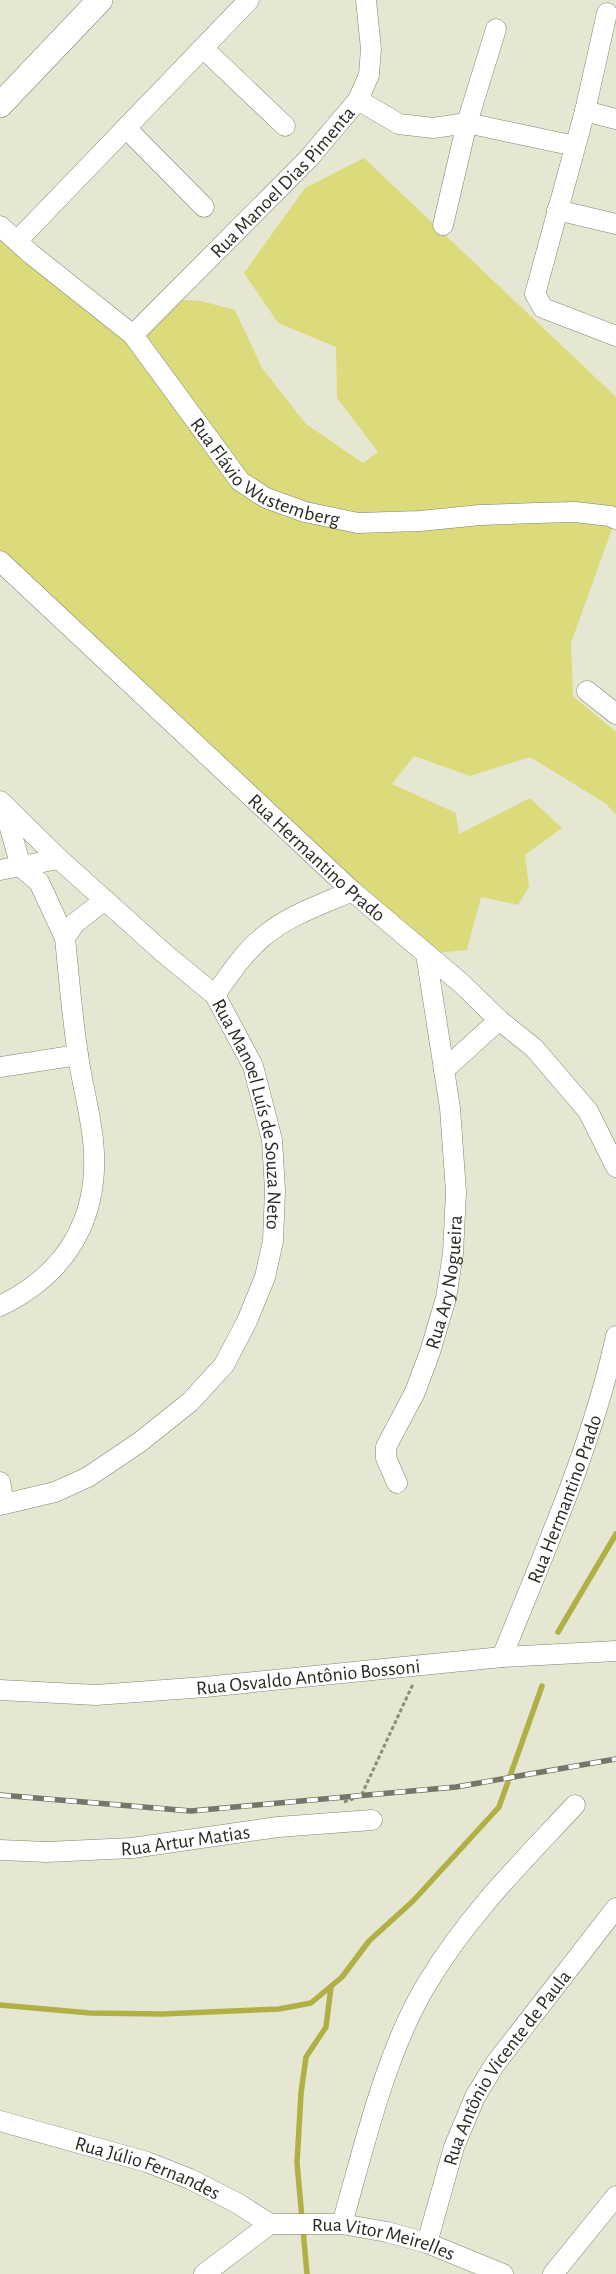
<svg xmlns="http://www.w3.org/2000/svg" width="616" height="2274" font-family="'Alegreya Sans',sans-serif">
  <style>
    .green { fill: #dbdb7c }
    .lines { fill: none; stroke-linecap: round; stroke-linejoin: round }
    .stream { stroke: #b1b045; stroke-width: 5.5 }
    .minor-casing { stroke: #828370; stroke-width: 21 }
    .major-casing { stroke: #828370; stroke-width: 26 }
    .path { stroke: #8c8c7e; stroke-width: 3; stroke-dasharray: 4 2.5; stroke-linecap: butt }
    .minor { stroke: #fff; stroke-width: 20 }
    .major { stroke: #fff; stroke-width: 25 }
    .rail-casing { stroke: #757569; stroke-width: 5.5 }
    .rail { stroke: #fff; stroke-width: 4; stroke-dasharray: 11; stroke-linecap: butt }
    .labels { text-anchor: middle; stroke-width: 5; stroke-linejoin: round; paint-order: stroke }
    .street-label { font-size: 20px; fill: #2b2b24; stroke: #fff }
  </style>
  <rect width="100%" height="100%" fill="#e6e7d2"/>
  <path class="green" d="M364 158 616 397V518L571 643 573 696 616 732V815L605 803 530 757 470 776 414 756 392 784 456 813 459 834 530 798 562 828 525 855 529 887 518 905 481 897 467 950 426 954 0 561V234L133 335 169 299 201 301 235 310 262 368 306 424 363 463 378 452 337 398 336 347 278 323 244 273 305 188Z"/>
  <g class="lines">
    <g class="stream">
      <path d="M558 1632 616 1534"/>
      <path d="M0 2005 90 2013 162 2014 279 2009 311 2003 342 1977 369 1941 413 1901 499 1807 542 1686"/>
      <path d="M307 2274 297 2163 301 2093 306 2057 326 2027 331 1987"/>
    </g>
    <g class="minor-casing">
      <g id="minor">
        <path d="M607 13 585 111 535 294 543 308 616 336"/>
        <path d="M203 48 285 126"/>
        <path d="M358 100 399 124 433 128 467 123 575 146"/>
        <path d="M585 111 616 119"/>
        <path d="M126 128 204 207"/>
        <path d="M557 210 616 224"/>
        <path d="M443 225 467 123 496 29"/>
        <path id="s1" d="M0 226 31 254 133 335 240 481 266 498 305 512 358 523 420 521 480 515 536 513 575 512 610 516 616 519"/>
        <path d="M17 241 249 0"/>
        <path id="s2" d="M133 335 309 158 358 100 369 75 371 49 366 0"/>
        <path id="s3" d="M0 561 352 891 461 983 499 1020 534 1048 588 1111 616 1167"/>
        <path d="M587 691 616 714"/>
        <path id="s4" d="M0 801 59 859 165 954 215 995 253 1066 272 1140 275 1190 273 1241 265 1277 247 1321 224 1365 190 1402 140 1442 88 1477 55 1492 0 1505"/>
        <path d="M4 807 21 867 39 882 65 938"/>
        <path d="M0 870 59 859"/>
        <path d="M215 995C229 975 244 952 264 936 289 915 323 904 352 891"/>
        <path d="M0 1067 78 1055"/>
        <path d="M444 1070 499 1020"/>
        <path d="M0 1306C68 1273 101 1216 93 1140 90 1112 82 1083 78 1055 72 1016 69 977 65 938L75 923 105 900"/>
        <path d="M0 1482 4 1504"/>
        <path id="s5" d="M397 1483 386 1458V1447L415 1392 430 1352 446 1298 453 1254 456 1192 450 1108 426 954"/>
        <path id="s6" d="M502 1657C544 1552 592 1447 616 1336"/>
        <path id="s7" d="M0 1690 96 1695 205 1687 502 1657 616 1651"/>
        <path id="s8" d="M0 1850 47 1852 132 1848 278 1827 372 1820"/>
        <path id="s9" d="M0 2121 147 2162 190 2179 237 2203 270 2224H342L387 2232 427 2243 503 2274"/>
        <path d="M342 2224C364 2147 386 2050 428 1982 469 1914 522 1862 575 1805"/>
        <path id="s10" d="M427 2243 454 2147 475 2097 495 2064 616 1908"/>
        <path d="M204 2274 270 2224"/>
        <path d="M553 2274 616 2196"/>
      </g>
    </g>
    <g class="major-casing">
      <path id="major" d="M0 105 100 0"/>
    </g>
    <path class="path" d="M344 1802 361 1796 413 1684"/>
    <use href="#minor" class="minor"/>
    <use href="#major" class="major"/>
    <g class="rail-casing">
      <path id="rail" d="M0 1795 191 1811 456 1787 616 1759"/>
    </g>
    <use href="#rail" class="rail"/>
  </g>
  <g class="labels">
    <g class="street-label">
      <text dy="7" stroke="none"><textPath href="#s2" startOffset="214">Rua Manoel Dias Pimenta</textPath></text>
      <text dy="7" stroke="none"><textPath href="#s1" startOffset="369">Rua Flávio Wustemberg</textPath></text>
      <text dy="7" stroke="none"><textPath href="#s3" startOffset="434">Rua Hermantino Prado</textPath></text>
      <text dy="7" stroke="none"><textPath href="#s4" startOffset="416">Rua Manoel Luís de Souza Neto</textPath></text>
      <text dy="7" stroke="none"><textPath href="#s5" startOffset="215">Rua Ary Nogueira</textPath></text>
      <text dy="7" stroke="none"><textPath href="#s6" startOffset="170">Rua Hermantino Prado</textPath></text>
      <text dy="7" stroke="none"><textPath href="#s7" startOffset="309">Rua Osvaldo Antônio Bossoni</textPath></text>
      <text dy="7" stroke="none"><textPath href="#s8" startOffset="186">Rua Artur Matias</textPath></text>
      <text dy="7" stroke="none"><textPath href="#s10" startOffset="195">Rua Antônio Vicente de Paula</textPath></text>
      <text dy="7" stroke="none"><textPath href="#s9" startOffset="155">Rua Júlio Fernandes</textPath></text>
      <text dy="7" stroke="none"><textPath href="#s9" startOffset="406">Rua Vitor Meirelles</textPath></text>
    </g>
  </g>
</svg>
